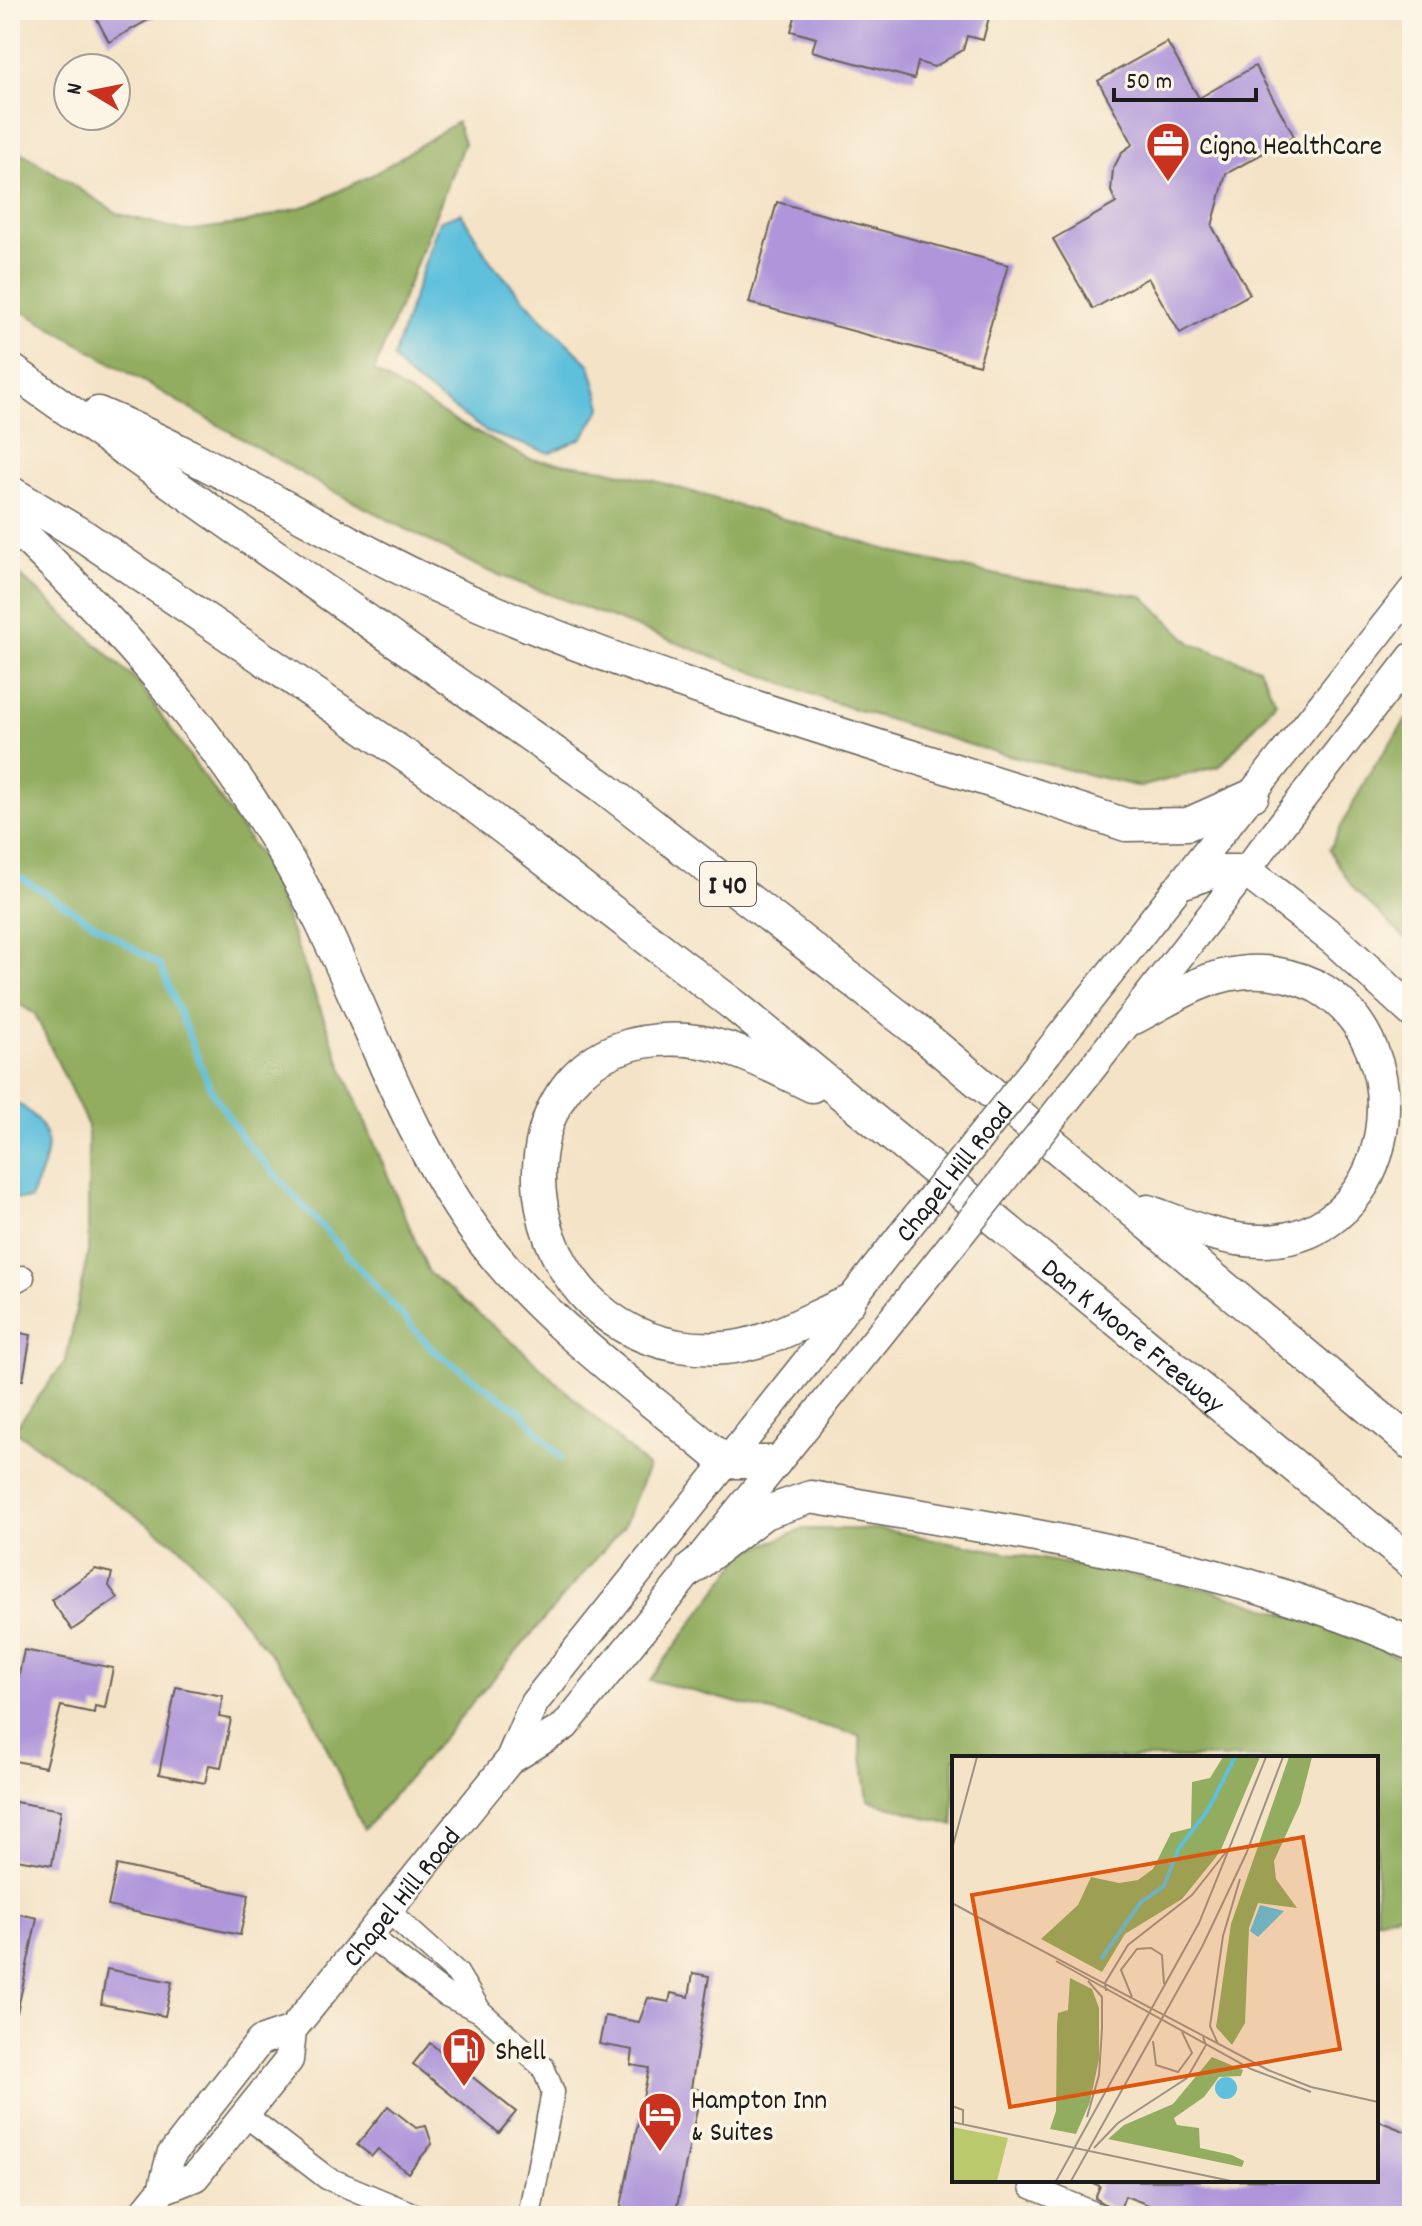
<svg xmlns="http://www.w3.org/2000/svg" width="1422" height="2226" font-family="Dekko,sans-serif">
  <style>
    .forest { fill: #92ad60; stroke: #57643e; stroke-width: 2 }
    .water { fill: #5ec0dc; stroke: #3d6e7c; stroke-width: 2 }
    .lines { fill: none; stroke-linecap: round; stroke-linejoin: round }
    .stream { stroke: #5ec0dc; stroke-width: 6 }
    .building { fill: #af96da }
    .minor-casing { stroke: #686258; stroke-width: 25 }
    .major-casing { stroke: #686258; stroke-width: 31 }
    .highway-casing { stroke: #686258; stroke-width: 35 }
    .minor { stroke: #fff; stroke-width: 22 }
    .major { stroke: #fff; stroke-width: 28 }
    .highway { stroke: #fff; stroke-width: 32 }
    .major-bridge-casing { stroke: #686258; stroke-width: 31; stroke-linecap: butt }
    .major-bridge { stroke: #fff; stroke-width: 28 }
    .labels { text-anchor: middle; stroke-width: 7; stroke-linejoin: round; paint-order: stroke }
    .shield { fill: #fcf5e5; stroke: #5f5d58; stroke-width: 2 }
    .shield-label { font-size: 26px; font-weight: bold; fill: #1c1c1c }
    .poi-label { font-size: 28px; fill: #1c1c1c; stroke: #fcf5e5; text-anchor: start }
    .street-label { font-size: 28px; fill: #1c1c1c; stroke: #fcf5e5 }
    .inset-river { fill: none; stroke: #5ec0dc; stroke-width: 4 }
    .inset-road { fill: none; stroke: #9e9383; stroke-width: 2 }
    .view { fill: #de560d; fill-opacity: 0.15; stroke: #de560d; stroke-width: 4 }
    .inset-edge { fill: none; stroke: #1c1c1c; stroke-width: 4 }
  </style>
  <rect width="100%" height="100%" fill="#fcf5e5"/>
  <filter id="ink" filterUnits="userSpaceOnUse"><feTurbulence type="fractalNoise" baseFrequency=".0125" numOctaves="2"/><feDisplacementMap in="SourceGraphic" scale="16" xChannelSelector="R" yChannelSelector="G"/><feConvolveMatrix kernelMatrix="1 2 1 2 8 2 1 2 1" color-interpolation-filters="sRGB"/></filter>
  <filter id="wash" filterUnits="userSpaceOnUse"><feTurbulence type="fractalNoise" baseFrequency=".006" numOctaves="4" result="noise"/><feDisplacementMap in="SourceGraphic" scale="32" xChannelSelector="R" yChannelSelector="G"/><feGaussianBlur stdDeviation="1.8" result="paint"/><feColorMatrix in="noise" values="0 0 0 0 0 0 0 0 0 0 0 0 0 0 0 0 0 1.4 0 .05"/><feComposite in="paint" operator="in"/></filter>
  <g filter="url(#wash)">
    <rect width="100%" height="100%" fill="#f4e3c7"/>
    <g class="forest">
      <path d="M457 122 464 143 374 371 458 423 529 459 605 469 659 482 905 555 1016 579 1143 596 1191 643 1259 668 1276 702 1220 766 1140 787 987 750 832 702 483 569 327 488 10 304V145L119 214 185 231 245 223 312 204 374 174Z"/>
      <path d="M10 566 136 680 266 864 344 1072 429 1273 521 1349 648 1467 624 1526 364 1830 301 1691 183 1549 14 1430 66 1360 88 1252V1126L35 1014 10 999Z"/>
      <path d="M1412 711V945L1353 888 1329 850 1367 777Z"/>
      <path d="M804 1529H879L1210 1590 1351 1635 1412 1664V1911L1376 1920V1758H954V1826L868 1800 859 1735 650 1680 745 1552Z"/>
    </g>
    <g class="water">
      <path d="M461 213 490 261 540 317 590 365 602 407 582 438 550 453 488 433 407 375 393 358 439 221Z"/>
      <path d="M10 1098C61 1130 50 1150 30 1199H10Z"/>
    </g>
    <g class="lines">
      <path class="stream" d="M10 871 160 965 211 1090 243 1139 433 1350 520 1411 561 1458"/>
    </g>
    <g id="blocks">
      <g class="building">
        <path d="M92 10H166L109 42Z"/>
        <path d="M797 10H991L983 40 967 36 963 50 934 67 918 62 914 79 812 51 816 38 791 31Z"/>
        <path d="M1167 42 1199 98 1255 66 1294 136 1226 174 1212 226 1250 294 1180 333 1148 278 1093 309 1053 239 1116 203 1111 191 1113 169 1122 152 1133 144 1098 81Z"/>
        <path d="M777 202 1008 265 979 365 749 303Z"/>
        <path d="M10 1331 31 1335 23 1380 10 1378Z"/>
        <path d="M95 1569 112 1573 109 1586 118 1598 72 1630 51 1600Z"/>
        <path d="M24 1650 113 1668 105 1708 95 1706 94 1713 61 1706 45 1767 10 1760V1719Z"/>
        <path d="M176 1687 223 1696 219 1717 231 1719 221 1767 209 1765 205 1783 159 1774Z"/>
        <path d="M15 1802 61 1810 52 1865 10 1858Z"/>
        <path d="M117 1865 249 1895 240 1935 108 1906Z"/>
        <path d="M10 1912 37 1918 17 2013H10Z"/>
        <path d="M107 1969 172 1982 165 2016 101 2004Z"/>
        <path d="M693 1973 709 1976 691 2088 701 2090 675 2216H619L649 2068 631 2065 633 2050 599 2044 605 2016 639 2022 648 1998 669 2002 671 1993 689 1997Z"/>
        <path d="M430 2043 516 2112 499 2133 413 2064Z"/>
        <path d="M388 2106 416 2128 426 2126 432 2144 408 2173 378 2149 372 2156 357 2145Z"/>
        <path d="M1376 2120 1412 2134V2216H1178L1125 2196 1119 2212 1095 2198 1100 2186 1088 2181 1376 2180Z"/>
      </g>
    </g>
  </g>
  <g filter="url(#ink)">
    <use href="#blocks" fill-opacity="0" stroke="#686258" stroke-width="2"/>
    <g class="lines">
      <g class="minor-casing">
        <g id="minor">
          <path d="M10 1284 23 1277"/>
          <path d="M387 1910 457 1973 480 2011 543 2067 553 2092 529 2216"/>
          <path d="M367 1934 446 1995 480 2011"/>
          <path d="M245 2115 327 2178 417 2216"/>
          <path d="M1031 2187 1101 2216"/>
        </g>
      </g>
      <g class="major-casing">
        <g id="major">
          <path d="M1048 1052 1412 591"/>
          <path d="M1099 1059 1412 657"/>
          <path d="M509 1761 565 1726 935 1266"/>
          <path id="s1" d="M162 2190 195 2177 289 2060 292 2030 509 1761 534 1703 824 1340 849 1302 899 1238"/>
          <path d="M141 2216 162 2190 171 2155 260 2041 292 2030"/>
        </g>
      </g>
      <g class="highway-casing">
        <g id="highway">
          <path d="M10 369 602 786 914 1028 1412 1444"/>
          <path d="M98 413C228 467 345 548 475 603 686 694 909 752 1126 825L1188 824 1253 795"/>
          <path id="s2" d="M10 492 85 537 441 780 735 1006 1412 1563"/>
          <path d="M10 522C121 628 216 733 292 867 359 984 395 1118 474 1229 538 1319 641 1390 725 1462H775"/>
          <path d="M1187 881 1215 871H1246L1335 940 1412 1011"/>
          <path d="M1134 1018C1167 1001 1201 977 1239 973 1266 969 1292 975 1316 986 1422 1044 1400 1236 1265 1241 1224 1242 1186 1225 1148 1211"/>
          <path d="M812 1086C772 1067 732 1044 687 1040 470 1024 499 1363 725 1348 768 1345 809 1318 849 1302"/>
          <path d="M691 1569 764 1513 811 1497C1013 1532 1223 1560 1412 1644"/>
        </g>
      </g>
      <use href="#minor" class="minor"/>
      <use href="#major" class="major"/>
      <use href="#highway" class="highway"/>
      <g class="major-bridge-casing">
        <g id="major-bridge">
          <path id="s3" d="M899 1238 1048 1052"/>
          <path d="M935 1266 1099 1059"/>
        </g>
      </g>
      <use href="#major-bridge" class="major-bridge"/>
    </g>
  </g>
  <defs>
    <g id="office-pin" transform="scale(2.3)"><path d="M0 17L-7.5 6A9.5 9.5 0 1 1 7.5 6Z" fill="#c8321e" stroke="#fcf5e5"/><path d="M-6-3h4V-5.5h4V-3h4V5H-6ZM-1-4.5V-3h2v-1.5ZM-6 0V1H6V0Z" fill="#fff"/></g>
    <g id="fuel-pin" transform="scale(2.3)"><path d="M0 17L-7.5 6A9.5 9.5 0 1 1 7.5 6Z" fill="#c8321e" stroke="#fcf5e5"/><path d="M-5.5-6h7V0h2V4h1.3V-2.5L3-4.5l.8-.8L6-3V5H2.5V1h-1V6h-7ZM-4.2-4.7v3.2H.2V-4.7Z" fill="#fff"/></g>
    <g id="hotel-pin" transform="scale(2.3)"><path d="M0 17L-7.5 6A9.5 9.5 0 1 1 7.5 6Z" fill="#c8321e" stroke="#fcf5e5"/><path d="M-6-4.5h1.5V1H6V5H4.5V3h-9V5H-6ZM-4 0a1.8 1.8 0 1 1 3.6 0ZM.5 0V-2.5h3Q6-2.5 6 0Z" fill="#fff"/></g>
  </defs>
  <g fill-rule="evenodd">
    <use href="#office-pin" x="1168" y="144"/>
    <use href="#fuel-pin" x="464" y="2049"/>
    <use href="#hotel-pin" x="660" y="2114"/>
  </g>
  <g class="labels">
    <rect class="shield" x="700" y="862" width="56" height="44" rx="6"/>
    <g class="shield-label">
      <text x="728" y="893">I 40</text>
    </g>
    <g class="poi-label">
      <text x="1199" y="154">Cigna HealthCare</text>
      <text x="495" y="2059">Shell</text>
      <text x="691" y="2108">Hampton Inn<tspan x="691" dy="32">&amp; Suites</tspan></text>
    </g>
    <g class="street-label">
      <text dy="10" stroke="none"><textPath href="#s3" startOffset="86">Chapel Hill Road</textPath></text>
      <text dy="10" stroke="none"><textPath href="#s2" startOffset="1406">Dan K Moore Freeway</textPath></text>
      <text dy="10" stroke="none"><textPath href="#s1" startOffset="388">Chapel Hill Road</textPath></text>
    </g>
  </g>
  <g transform="translate(952 1756)">
    <rect width="426" height="426" fill="#f4e3c7"/>
    <path d="M0 371 56 382 45 425H0Z" fill="#b9c96c"/>
    <path d="M271 1H308L268 96 230 143 173 178 150 216 89 183 126 149 139 121 167 127 186 124 201 113 219 77 239 72 240 26 258 22ZM337 1H360L348 48 322 105 324 123 345 152 306 147 297 172 293 267 280 289 264 271 279 168ZM118 222 140 233 147 252V303L138 346 124 378 98 373 104 355 105 268 106 257 116 254ZM260 301 291 314 289 320 267 321 252 341 222 362 225 369 247 372 248 392 280 399 292 405 290 411 156 383 172 369 221 348Z" fill="#92ad60"/>
    <path d="M308 149 332 155 306 181 298 175ZM263 332a11 11 0 1 1 22 0a11 11 0 1 1-22 0Z" fill="#5ec0dc"/>
    <path class="inset-river" d="M149 203 188 147 212 130 227 92 256 54 283 1"/>
    <path class="inset-road" d="M0 93 25 1M0 147 57 178M30 163 316 314 359 331 426 346M104 205 299 313 359 336M154 235 153 227 176 189 240 139 274 96M180 241 169 214 185 193 199 192 210 199 212 228M201 285 204 309 226 316 240 297 230 276M266 288 258 270 271 180 288 123M0 350 11 354V368M135 361 147 319 150 272V241L136 225M0 366 279 425M142 392 166 367 235 322 254 289 251 281M104 425 247 167 314 1M119 425 250 191 294 98 331 1"/>
    <path class="view" d="M351 81 388 293 58 351 20 139Z"/>
    <rect width="426" height="426" class="inset-edge"/>
  </g>
  <rect width="1422" height="2226" fill="none" stroke="#fcf5e5" stroke-width="40"/>
  <g transform="translate(92 92) rotate(280)"><circle r="38" fill="#fcf5e5" stroke="#a29e95" stroke-width="2"/>
  <path d="M0-6L14 30L0 20L-14 30Z" fill="#c8321e"/>
  <text y="-12" font-size="22" font-weight="bold" text-anchor="middle" fill="#1c1c1c">N</text>
  </g>
  <path d="M1114 88v12h142v-12" fill="none" stroke="#1c1c1c" stroke-width="4"/>
  <text x="1126" y="88" font-size="24" fill="#1c1c1c" stroke="#fcf5e5" stroke-width="6" paint-order="stroke">50 m</text>
</svg>
